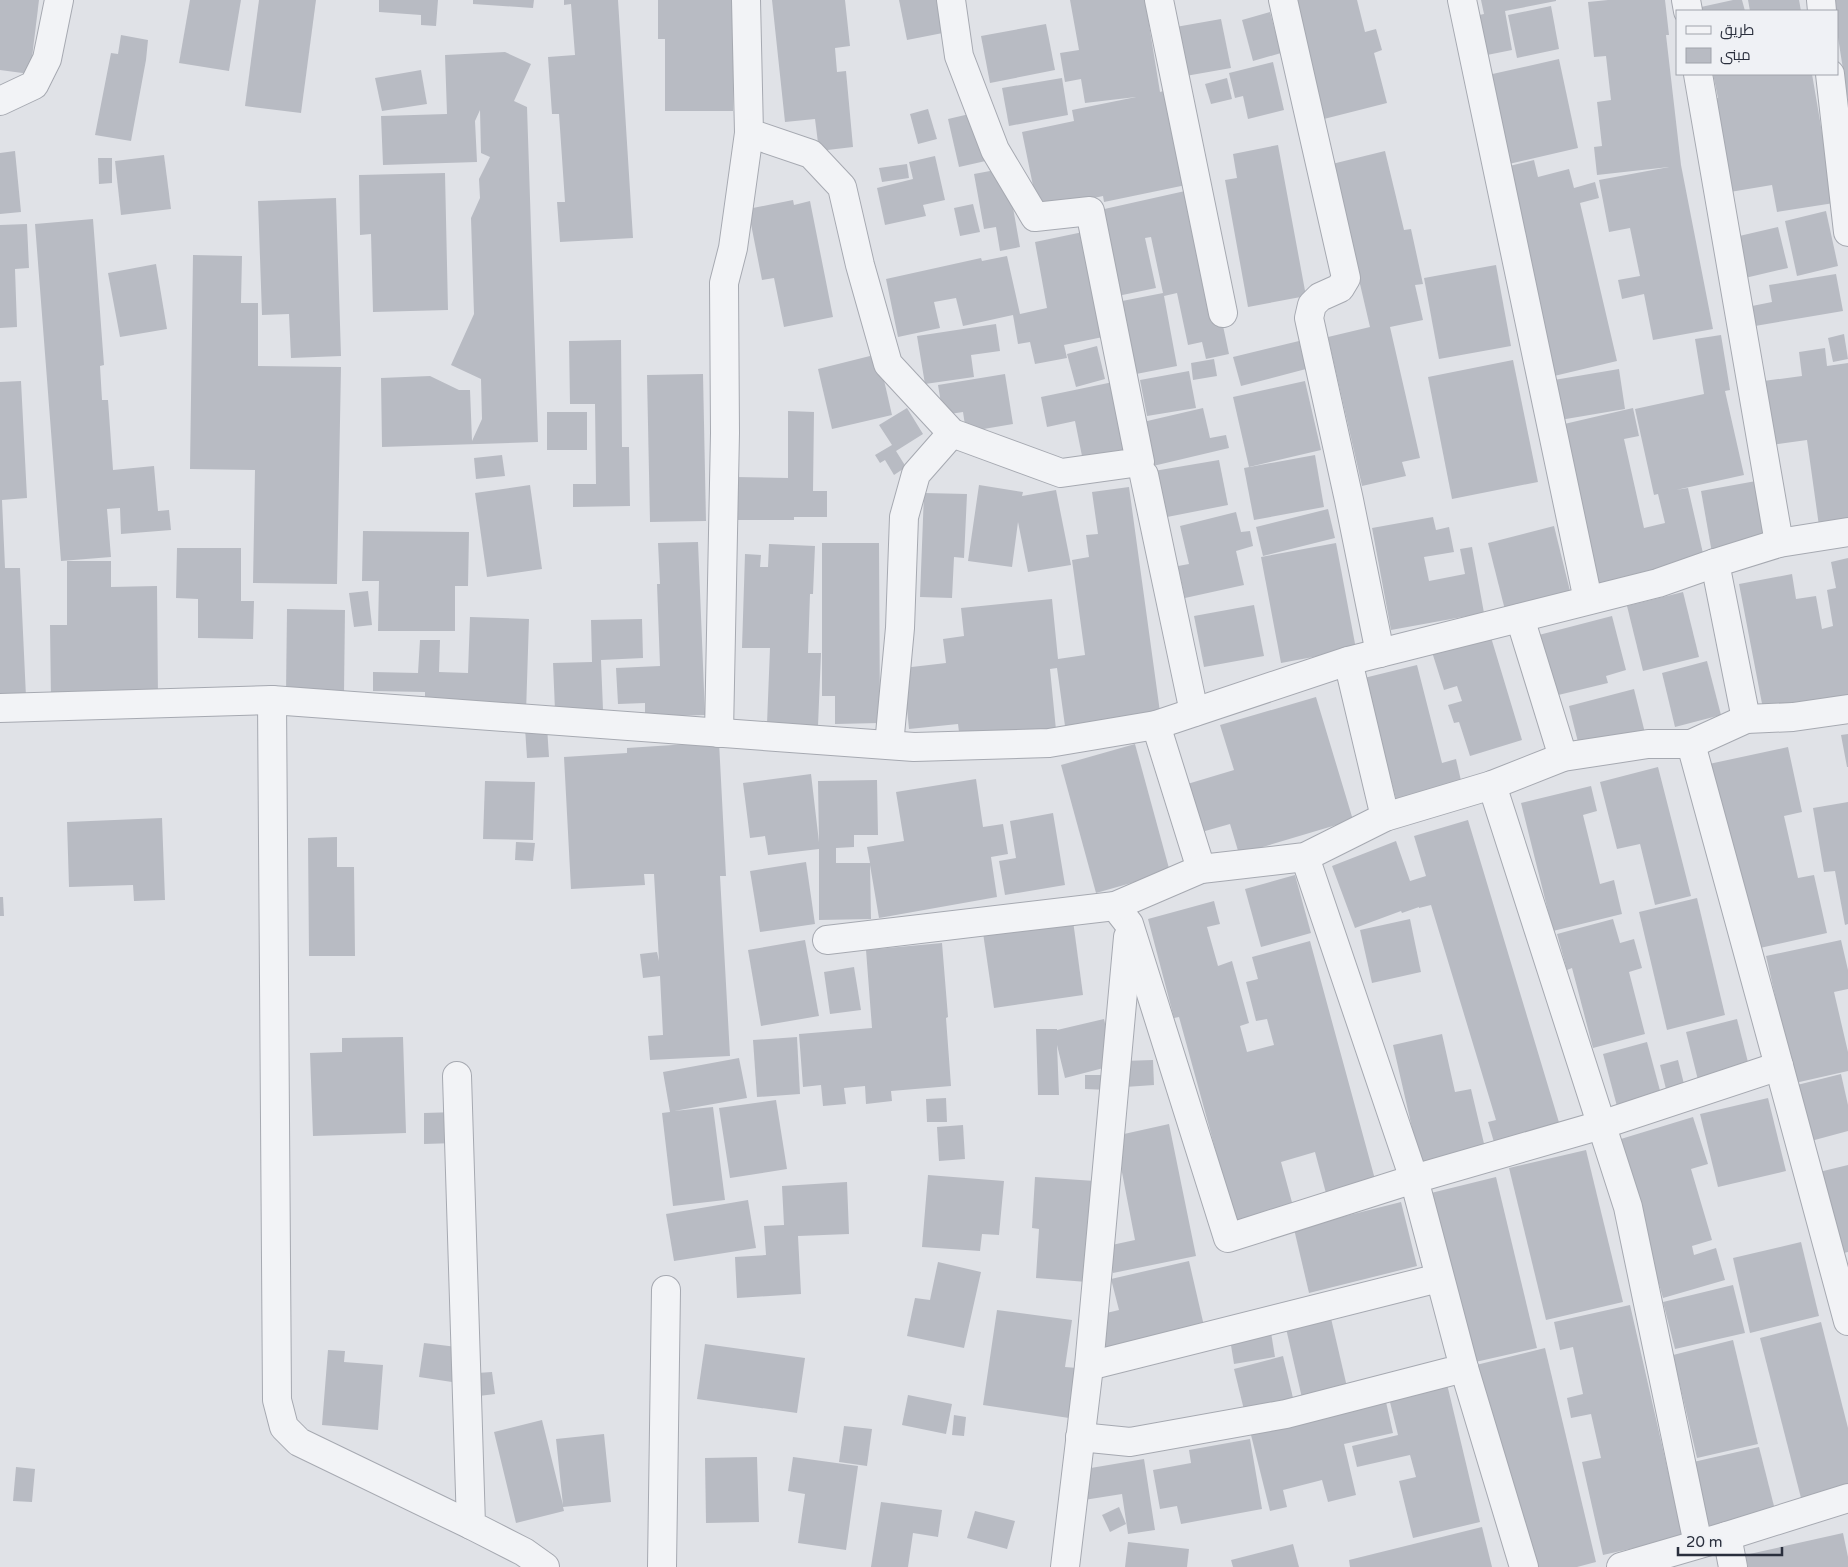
<svg xmlns="http://www.w3.org/2000/svg" width="1848" height="1567" font-family="'Varela Round',Cairo,sans-serif">
  <style>
    .building { fill: #b8bbc3 }
    .lines { fill: none; stroke-linecap: round; stroke-linejoin: round }
    .minor-casing { stroke: #a6a9b1; stroke-width: 30 }
    .minor { stroke: #f2f3f6; stroke-width: 28 }
  </style>
  <rect width="100%" height="100%" fill="#e0e2e7"/>
  <g class="building">
    <path d="M0 0H39L30 74 0 70Z"/>
    <path d="M190 0H241L229 71 179 63Z"/>
    <path d="M259 0H316L301 113 245 106Z"/>
    <path d="M379 0H438L436 26 421 25V15L379 12Z"/>
    <path d="M473 0H534L533 8 473 4Z"/>
    <path d="M564 0H618L633 238 560 242 557 202H565L559 114H552L548 57 575 55 571 4 564 5Z"/>
    <path d="M658 0H733V111H665V39H658Z"/>
    <path d="M772 0H845L850 46 835 48 837 72 846 71 853 147 819 151 815 119 785 122Z"/>
    <path d="M899 0H947L953 31 907 40Z"/>
    <path d="M1070 0H1145L1160 92 1167 90 1186 185 1104 202 1103 196 1038 210 1022 132 1074 121 1072 110 1136 97 1085 103 1081 79 1065 82 1060 53 1079 50Z"/>
    <path d="M1294 0H1357L1365 32 1376 29 1382 50 1374 53 1387 103 1316 121Z"/>
    <path d="M1481 0H1556V1L1505 11 1512 50 1477 57 1469 17 1484 14Z"/>
    <path d="M1608 0H1665L1669 35H1666L1681 165 1713 329 1653 340 1644 294 1622 299 1618 280 1640 276 1630 228 1609 232 1599 180 1669 167 1597 175 1594 147 1602 146 1597 102 1611 100 1606 56 1594 57 1588 2Z"/>
    <path d="M1733 0H1742L1745 11H1702L1701 7Z"/>
    <path d="M1748 0H1799L1801 11H1750Z"/>
    <path d="M1832 0H1848V101L1837 31V11H1834Z"/>
    <path d="M1551 6 1559 49 1517 58 1508 15Z"/>
    <path d="M1270 12 1281 53 1253 61 1242 20Z"/>
    <path d="M1221 19 1231 68 1180 77 1170 28Z"/>
    <path d="M1046 24 1055 70 990 83 981 36Z"/>
    <path d="M121 35 148 40 146 60 131 141 95 135 111 53 118 54Z"/>
    <path d="M505 52 531 64 514 101 527 107 538 442 382 447 381 378 430 376 459 390H470L472 441 482 419 481 379 451 365 474 314 471 218 480 198 479 179 490 157 481 153 480 110 475 121 477 162 383 165 381 116 447 114 445 55Z"/>
    <path d="M1559 59 1578 148 1509 164 1488 75Z"/>
    <path d="M1273 62 1284 110 1248 119 1243 96 1235 98 1229 73Z"/>
    <path d="M421 70 427 104 382 111 375 78Z"/>
    <path d="M1713 74H1812L1834 203 1777 212 1772 185 1724 193 1708 99 1718 98Z"/>
    <path d="M1062 78 1068 115 1009 126 1002 88Z"/>
    <path d="M1227 78 1232 99 1211 104 1205 84Z"/>
    <path d="M928 109 937 139 918 144 910 114Z"/>
    <path d="M978 112 990 160 959 167 948 119Z"/>
    <path d="M1278 145 1306 296 1248 307 1225 180 1237 178 1233 154Z"/>
    <path d="M15 151 21 212 0 214V153Z"/>
    <path d="M1385 151 1404 230 1411 229 1423 284 1415 285 1423 320 1390 327 1420 458 1402 462 1406 476 1362 486 1328 337 1370 327 1332 164Z"/>
    <path d="M164 155 171 209 121 215 115 161Z"/>
    <path d="M935 156 945 200 923 205 926 216 885 225 877 188 913 179 909 162Z"/>
    <path d="M98 158H112V183L99 184Z"/>
    <path d="M1534 160 1538 177 1569 169 1574 188 1595 182 1599 198 1580 203 1617 361 1550 377 1501 168Z"/>
    <path d="M907 164 909 178 882 182 879 168Z"/>
    <path d="M1006 168 1020 247 1000 251 996 227 984 229 974 174Z"/>
    <path d="M445 173 448 310 373 312 371 234 360 235 359 175Z"/>
    <path d="M1194 189 1229 354 1206 359 1202 342 1188 345 1177 293 1164 296 1177 366 1131 375 1117 302 1163 293 1151 237 1145 238 1156 288 1108 298 1100 210Z"/>
    <path d="M336 198 341 356 291 358 289 314 262 315 258 201Z"/>
    <path d="M793 200 794 205 810 201 833 317 784 327 774 278 762 280 748 209Z"/>
    <path d="M973 204 980 232 960 236 954 208Z"/>
    <path d="M1826 211 1838 266 1797 276 1785 221Z"/>
    <path d="M93 219 104 365 100 366 102 400H108L113 470 154 466 158 511 169 510 171 530 121 534 120 508 107 509 111 557 61 561 35 224Z"/>
    <path d="M27 224 29 268 15 269 17 327 0 328V225Z"/>
    <path d="M1778 227 1788 268 1745 278 1735 237Z"/>
    <path d="M1083 232 1103 337 1064 345 1067 358 1035 364 1030 342 1018 344 1013 315 963 326 956 298 934 302 940 328 898 337 886 279 981 258 982 261 1007 256 1020 314 1047 308 1035 242Z"/>
    <path d="M193 255 242 256 241 303H258V366L341 367 337 584 253 583 255 470 190 469Z"/>
    <path d="M156 264 167 329 120 337 108 273Z"/>
    <path d="M1496 265 1511 346 1439 359 1424 278Z"/>
    <path d="M1836 274 1843 311 1755 326 1752 306 1772 302 1769 285Z"/>
    <path d="M996 324 1000 351 971 355 974 377 925 384 917 336Z"/>
    <path d="M1844 334 1848 359 1833 362 1828 338Z"/>
    <path d="M1721 335 1730 390 1725 391 1744 475 1676 490 1688 488 1705 562 1596 587 1560 425 1633 408 1639 436 1624 439 1644 528 1665 523 1658 494 1654 495 1635 409 1704 394 1695 339Z"/>
    <path d="M621 340 622 447H629L630 506 573 507V484H596L595 404H570L569 341Z"/>
    <path d="M1299 341 1306 369 1241 386 1233 357Z"/>
    <path d="M1097 346 1105 379 1076 387 1067 354Z"/>
    <path d="M1825 348 1827 366 1848 363V522L1819 526 1807 440 1764 446 1756 382 1802 376 1799 352Z"/>
    <path d="M878 354 892 415 832 429 818 369Z"/>
    <path d="M1214 359 1217 376 1193 380 1191 363Z"/>
    <path d="M1513 360 1538 482 1452 499 1428 377Z"/>
    <path d="M1619 369 1625 409 1560 420 1554 380Z"/>
    <path d="M1189 371 1196 408 1147 416 1140 380Z"/>
    <path d="M703 374 706 521 650 522 647 375Z"/>
    <path d="M1005 374 1013 424 966 432 963 412 943 415 938 385Z"/>
    <path d="M21 381 27 498 2 500 5 568H20L26 697 0 699V382Z"/>
    <path d="M1305 381 1321 450 1249 467 1233 397Z"/>
    <path d="M1113 382 1128 452 1083 461 1075 421 1047 427 1041 397Z"/>
    <path d="M907 408 923 434 896 451 906 467 894 475 885 460 880 463 875 455 892 445 879 425Z"/>
    <path d="M1203 408 1210 438 1226 435 1229 448 1153 466 1143 422Z"/>
    <path d="M788 411 814 412 813 491H827V517H794V520H735V477L788 478Z"/>
    <rect x="547" y="412" width="40" height="38"/>
    <path d="M502 455 505 476 476 479 474 458Z"/>
    <path d="M1315 455 1324 507 1254 520 1244 468Z"/>
    <path d="M1219 460 1228 505 1162 518 1154 471Z"/>
    <path d="M1756 481 1767 543 1712 553 1701 491Z"/>
    <path d="M530 485 542 569 487 577 475 493Z"/>
    <path d="M979 485 1023 492 1022 496 1056 490 1071 565 1028 572 1018 522 1012 567 968 561Z"/>
    <path d="M1129 487 1160 712 1065 726 1057 668 1050 669 1056 730 960 740 958 724 909 729 903 668 946 663 943 639 964 636 961 608 1052 599 1058 659 1085 655 1072 560 1089 557 1086 535 1098 534 1092 492Z"/>
    <path d="M924 493 967 494 964 558 954 557 952 598 920 597Z"/>
    <path d="M1328 509 1335 538 1263 556 1256 527Z"/>
    <path d="M1236 512 1241 532 1250 531 1253 546 1236 551 1244 585 1185 598 1178 566 1189 564 1180 526Z"/>
    <path d="M1433 517 1436 530 1449 527 1454 552 1424 557 1429 581 1465 574 1460 549 1472 547 1484 613 1391 630 1372 528Z"/>
    <path d="M1554 526 1571 595 1505 610 1488 543Z"/>
    <path d="M363 531 469 532 468 586H455V631H378L379 581H362Z"/>
    <path d="M698 542 705 715 645 717V703L618 704 616 668 660 666 657 584H660L658 543Z"/>
    <path d="M822 543H879L880 723 835 724V696H822Z"/>
    <path d="M1336 543 1356 649 1281 663 1261 557Z"/>
    <path d="M769 544 815 546 813 594H810L808 653H821L818 726 767 724 770 648H742L745 554 761 555 760 567H768Z"/>
    <path d="M177 548H241V601H254L253 639 198 638V599L176 598Z"/>
    <path d="M1848 558V698L1764 714 1739 584 1792 574 1796 599 1816 596 1822 629 1833 626 1827 590 1836 588 1831 562Z"/>
    <path d="M67 561H111V587L157 586 158 699 51 700 50 625H67Z"/>
    <path d="M368 591 372 625 354 627 349 593Z"/>
    <path d="M1683 592 1699 657 1643 671 1627 606Z"/>
    <path d="M1254 605 1264 656 1204 667 1194 616Z"/>
    <path d="M287 609 345 610 344 694 286 693Z"/>
    <path d="M1612 616 1626 670 1606 676 1608 683 1550 697 1535 636Z"/>
    <path d="M470 617 529 619 526 713 425 704V692L373 691V672L418 673 420 640H440L439 672 468 673Z"/>
    <path d="M642 619 643 658 601 660 603 710 555 711 553 663 592 662 591 620Z"/>
    <path d="M1490 634 1522 740 1470 756 1459 722 1454 723 1448 705 1462 701 1457 686 1444 690 1432 652Z"/>
    <path d="M1707 661 1721 715 1675 727 1662 673Z"/>
    <path d="M1417 665 1442 763 1456 759 1463 789 1398 806 1364 678Z"/>
    <path d="M1634 689 1645 733 1580 750 1569 706Z"/>
    <path d="M1316 697 1353 820 1239 854 1230 824 1198 833 1184 785 1234 770 1220 725Z"/>
    <path d="M547 727 549 757 527 758 525 728Z"/>
    <path d="M1848 734V767H1847L1841 735Z"/>
    <path d="M719 742 726 876H720L730 1056 650 1060 648 1036 663 1035 660 976 643 978 640 954 657 952 659 961 654 874H644L645 885 571 889 564 757 627 753V748Z"/>
    <path d="M1135 744 1170 872 1096 893 1061 765Z"/>
    <path d="M1788 747 1802 812 1784 816 1798 878 1814 875 1827 933 1751 950 1709 764Z"/>
    <path d="M1658 767 1691 896 1655 905 1640 844 1617 849 1600 782Z"/>
    <path d="M811 774 819 842 818 781 877 780 878 835H854V847L836 848V863H870L867 847 904 841 896 792 976 779 983 827 1003 824 1008 854 991 857 997 897 879 918 870 865 871 919 819 920V849L768 855 765 836 750 838 743 783Z"/>
    <path d="M485 781 535 782 533 840 483 839Z"/>
    <path d="M1591 786 1597 811 1583 815 1600 884 1614 880 1622 914 1553 931 1521 803Z"/>
    <path d="M1848 802V924L1845 925 1835 871 1824 872 1813 808Z"/>
    <path d="M1053 813 1065 885 1005 895 999 861 1016 858 1010 821Z"/>
    <path d="M162 818 165 900 134 901 133 885 69 887 67 822Z"/>
    <path d="M1468 820 1561 1129 1496 1149 1488 1122 1496 1120 1431 905 1419 908V907L1402 913 1401 911 1355 928 1332 866 1396 841 1410 881 1426 876 1414 836Z"/>
    <path d="M337 837V867H354L355 956H309L308 838Z"/>
    <path d="M516 842 535 843 533 861 515 860Z"/>
    <path d="M806 862 815 924 760 932 750 871Z"/>
    <path d="M1295 875 1311 933 1261 947 1245 889Z"/>
    <path d="M0 897H3L4 916H0Z"/>
    <path d="M1697 898 1725 1015 1667 1030 1639 912Z"/>
    <path d="M1214 901 1220 924 1207 927 1218 966 1232 961 1249 1023 1240 1026 1247 1052 1274 1045 1267 1019 1256 1021 1246 982 1258 979 1252 957 1310 941 1376 1183 1327 1197 1315 1152 1281 1162 1293 1206 1235 1221 1179 1017 1174 1018 1148 919Z"/>
    <path d="M1072 913 1083 995 994 1008 982 926Z"/>
    <path d="M1410 919 1421 972 1372 983 1360 930Z"/>
    <path d="M1613 919 1620 943 1634 939 1642 968 1629 972 1645 1034 1593 1048 1572 968 1567 970 1557 934Z"/>
    <path d="M805 940 819 1016 761 1026 748 950Z"/>
    <path d="M1841 940 1848 970V989L1834 992 1848 1052V1071L1795 1083 1766 956Z"/>
    <path d="M942 943 948 1017 946 1018 951 1086 891 1091 892 1101 866 1104 865 1086 844 1088 846 1104 823 1106 821 1085 803 1087 799 1034 872 1028 866 950Z"/>
    <path d="M854 967 861 1010 830 1014 824 972Z"/>
    <path d="M1104 1019 1115 1065 1065 1078 1057 1045 1059 1095H1038L1036 1029H1057V1030Z"/>
    <path d="M1737 1019 1750 1070 1699 1084 1686 1032Z"/>
    <path d="M1442 1034 1455 1092 1471 1089 1486 1152 1421 1167 1393 1045Z"/>
    <path d="M403 1037 406 1133 313 1136 310 1053 342 1052V1038Z"/>
    <path d="M797 1037 800 1094 757 1097 753 1040Z"/>
    <path d="M1647 1042 1662 1098 1618 1110 1603 1054Z"/>
    <path d="M739 1058 747 1098 674 1111 713 1107 725 1200 673 1206 662 1113 670 1112 663 1072Z"/>
    <path d="M1153 1060 1154 1085 1125 1087 1123 1061Z"/>
    <path d="M1678 1060 1685 1088 1667 1093 1660 1065Z"/>
    <path d="M1841 1074 1848 1105V1131L1811 1141 1797 1085Z"/>
    <path d="M1085 1075H1109V1090L1085 1089Z"/>
    <path d="M946 1098 947 1122H927L926 1099Z"/>
    <path d="M1768 1098 1786 1171 1718 1187 1700 1114Z"/>
    <path d="M776 1100 787 1169 730 1178 719 1108Z"/>
    <path d="M456 1112V1143L424 1144V1113Z"/>
    <path d="M1693 1117 1708 1164 1691 1169 1712 1240 1692 1246 1694 1255 1716 1248 1725 1280 1663 1298 1652 1259 1611 1142Z"/>
    <path d="M1169 1124 1196 1256 1113 1273 1107 1246 1135 1240 1115 1136Z"/>
    <path d="M963 1125 965 1159 939 1161 937 1127Z"/>
    <path d="M1586 1150 1623 1302 1546 1320 1509 1168Z"/>
    <path d="M1848 1165V1252L1835 1255 1815 1173Z"/>
    <path d="M928 1175 1004 1181 999 1235 982 1234 980 1251 922 1247Z"/>
    <path d="M1035 1177 1095 1181 1087 1282 1036 1278 1039 1229 1032 1228Z"/>
    <path d="M1496 1177 1537 1348 1471 1363 1431 1193Z"/>
    <path d="M847 1182 849 1234 798 1236 801 1294 737 1298 735 1257 766 1255 764 1226 784 1225 782 1186Z"/>
    <path d="M748 1200 756 1248 674 1261 666 1214Z"/>
    <path d="M1401 1202 1417 1266 1309 1293 1294 1229Z"/>
    <path d="M1801 1242 1819 1316 1750 1333 1733 1258Z"/>
    <path d="M1189 1261 1204 1326 1106 1349 1098 1315 1119 1310 1111 1279Z"/>
    <path d="M938 1262 981 1272 964 1348 907 1336 915 1298 930 1300Z"/>
    <path d="M1733 1285 1745 1333 1675 1349 1663 1302Z"/>
    <path d="M1630 1305 1683 1537 1603 1555 1582 1462 1601 1458 1591 1414 1571 1418 1567 1398 1583 1394 1573 1347 1560 1350 1554 1322Z"/>
    <path d="M997 1310 1072 1320 1065 1367 1077 1368 1069 1418 983 1405Z"/>
    <path d="M1330 1314 1347 1387 1302 1398 1285 1324Z"/>
    <path d="M1821 1322 1848 1428V1486L1801 1498 1760 1338Z"/>
    <path d="M1270 1326 1275 1357 1234 1364 1229 1333Z"/>
    <path d="M1733 1340 1758 1444 1697 1458 1673 1355Z"/>
    <path d="M424 1343 457 1347 452 1382 419 1377Z"/>
    <path d="M705 1344 805 1358 797 1413 697 1399Z"/>
    <path d="M1545 1348 1596 1562 1577 1567H1525L1476 1365Z"/>
    <path d="M328 1350 345 1351 344 1362 383 1365 378 1430 322 1425Z"/>
    <path d="M1283 1356 1294 1402 1245 1414 1234 1369Z"/>
    <path d="M492 1372 495 1394 479 1396 477 1373Z"/>
    <path d="M1447 1384 1480 1522 1413 1538 1399 1481 1416 1477 1410 1455 1357 1467 1352 1446 1398 1435 1389 1398Z"/>
    <path d="M908 1395 952 1404 946 1434 902 1425Z"/>
    <path d="M1386 1402 1393 1433 1344 1444 1356 1495 1328 1502 1322 1480 1283 1490 1287 1507 1270 1511 1251 1435Z"/>
    <path d="M954 1415 966 1417 964 1436 952 1435Z"/>
    <path d="M542 1420 563 1505 556 1439 604 1434 611 1502 563 1507 564 1511 516 1523 494 1432Z"/>
    <path d="M844 1426 872 1429 867 1466 839 1462Z"/>
    <path d="M1250 1439 1262 1509 1181 1524 1177 1506 1160 1509 1153 1470 1191 1463 1189 1450Z"/>
    <path d="M1759 1447 1775 1510 1705 1527 1689 1463Z"/>
    <path d="M757 1457 759 1522 706 1523 705 1458Z"/>
    <path d="M793 1457 858 1466 846 1550 798 1543 805 1494 788 1491Z"/>
    <path d="M1144 1459 1155 1530 1128 1534 1122 1494 1084 1500 1079 1470Z"/>
    <path d="M16 1467 35 1469 32 1502 13 1501Z"/>
    <path d="M881 1502 942 1510 938 1537 913 1533 908 1567H871Z"/>
    <path d="M1119 1507 1126 1524 1110 1532 1102 1515Z"/>
    <path d="M975 1511 1015 1521 1007 1549 967 1538Z"/>
    <path d="M1482 1527 1492 1567H1350L1349 1560Z"/>
    <path d="M1843 1533 1848 1557V1567H1748L1745 1555Z"/>
    <path d="M1128 1542 1189 1549 1187 1567H1125Z"/>
    <path d="M1293 1544 1299 1567H1233L1231 1560Z"/>
  </g>
  <g class="lines">
    <g class="minor-casing">
      <g id="minor">
        <path d="M746 0 749 133 811 154 842 187 860 265 888 364 952 433 1061 473 1140 462 1090 211 1035 217 995 150 959 56 951 0"/>
        <path d="M1159 0 1223 313"/>
        <path d="M1283 0 1346 278 1340 288 1320 297 1312 305 1309 318 1349 500 1380 653"/>
        <path d="M1462 0 1588 600"/>
        <path d="M1686 0 1688 11"/>
        <path d="M1821 0 1822 11"/>
        <path d="M1698 74 1779 543"/>
        <path d="M1830 74 1848 232"/>
        <path d="M0 101 34 85 47 59 59 0"/>
        <path d="M1144 475 1194 712"/>
        <path d="M1715 563 1746 719"/>
        <path d="M1520 618 1563 757"/>
        <path d="M1348 661 1385 817"/>
        <path d="M272 700 277 1400 284 1427 299 1442 471 1525"/>
        <path d="M0 708 272 700 914 747 1049 743 1156 725 1348 661 1658 583 1715 563 1779 543 1848 532"/>
        <path d="M1156 725 1201 869"/>
        <path d="M719 733 725 433 724 283 733 248 749 133"/>
        <path d="M889 745 900 628 904 517 916 474 952 433"/>
        <path d="M1492 785 1628 1207 1698 1544"/>
        <path d="M1115 906 1129 924 1228 1238 1414 1179 1601 1125 1779 1066 1691 744"/>
        <path d="M827 940 1115 906 1201 869 1305 857 1385 817 1492 785 1563 757 1648 744H1691L1746 719 1793 717 1848 709"/>
        <path d="M1779 1066 1848 1321"/>
        <path d="M457 1076 471 1525 524 1552 545 1567"/>
        <path d="M1089 1366 1439 1278"/>
        <path d="M1464 1368 1524 1567"/>
        <path d="M1080 1437 1130 1442 1286 1414 1464 1368 1414 1179 1305 857"/>
        <path d="M1727 1536 1733 1567"/>
        <path d="M662 1567 666 1290"/>
        <path d="M1065 1567 1089 1366 1128 937"/>
        <path d="M1621 1567 1727 1536 1848 1498"/>
      </g>
    </g>
    <use href="#minor" class="minor"/>
  </g>
  <rect x="1676" y="10" width="162" height="65" fill="#eff1f5" stroke="#a0a3ab"/>
  <rect x="1686" y="26" width="25" height="8" fill="#f2f3f6" stroke="#a0a3ab"/>
  <text x="1720" y="35" font-size="15" fill="#2a2f3d">طريق</text>
  <rect x="1686" y="48" width="25" height="15" fill="#b8bbc3" stroke="#a0a3ab"/>
  <text x="1720" y="60" font-size="15" fill="#2a2f3d">مبنى</text>
  <path d="M1678 1547v8h104v-8" fill="none" stroke="#2a2f3d" stroke-width="2.5"/>
  <text x="1686" y="1547" font-size="15" fill="#2a2f3d" stroke="#eff1f5" stroke-width="4" paint-order="stroke">20 m</text>
</svg>
